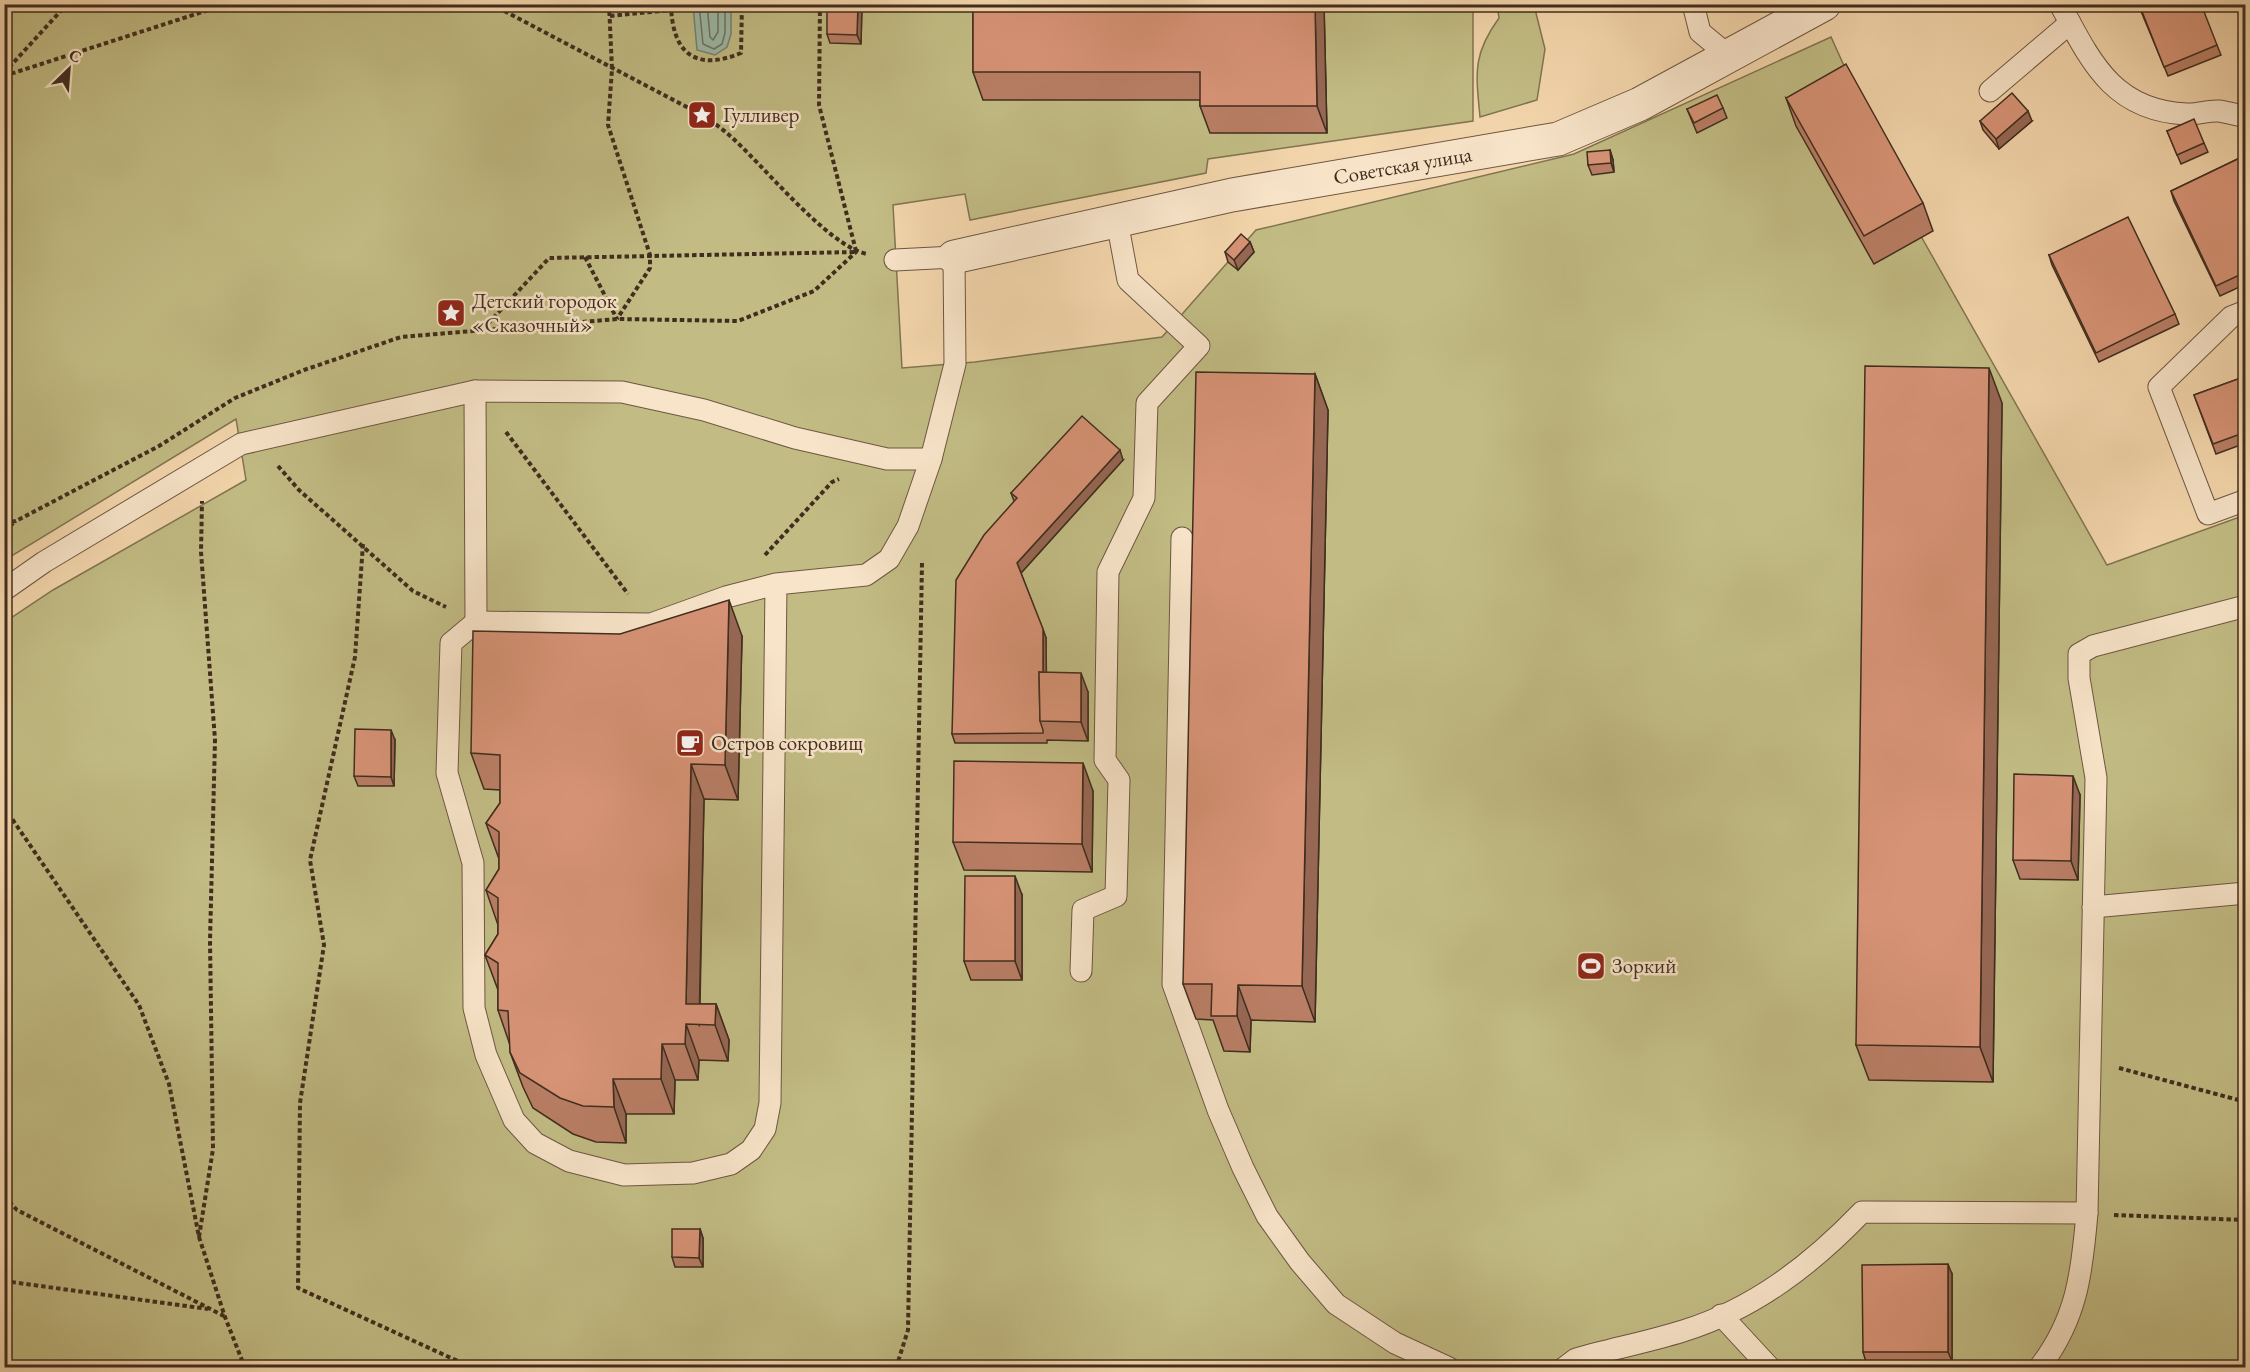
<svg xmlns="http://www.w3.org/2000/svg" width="2250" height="1372" font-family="'EB Garamond',serif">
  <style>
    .green { fill: #c2bc84; stroke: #817451; stroke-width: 1.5 }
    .water { fill: #9cb9a7; stroke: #778170; stroke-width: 1.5 }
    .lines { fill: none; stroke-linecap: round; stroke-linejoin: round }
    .shore { stroke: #6e7362; stroke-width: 1.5 }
    .service-casing { stroke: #6d5742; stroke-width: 23 }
    .minor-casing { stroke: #6d5742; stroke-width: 35 }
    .path { stroke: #402d1e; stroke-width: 4; stroke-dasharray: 4.5 3; stroke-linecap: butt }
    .service { stroke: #f8e4c9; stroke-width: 21 }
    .minor { stroke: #f8e4c9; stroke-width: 33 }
    .wall { fill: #b97e65; stroke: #402d1e; stroke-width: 1.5 }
    .shaded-wall { fill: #966753; stroke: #402d1e; stroke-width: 1.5 }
    .building { fill: #d79376; stroke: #402d1e; stroke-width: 1.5 }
    .labels { text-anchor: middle; stroke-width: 5; stroke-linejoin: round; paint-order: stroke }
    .poi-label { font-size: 21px; fill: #402d1e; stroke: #f8e4c9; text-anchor: start }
    .street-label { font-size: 21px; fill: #402d1e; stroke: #f8e4c9 }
  </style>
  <rect width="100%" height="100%" fill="#f4d6ac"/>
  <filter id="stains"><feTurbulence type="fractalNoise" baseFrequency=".00333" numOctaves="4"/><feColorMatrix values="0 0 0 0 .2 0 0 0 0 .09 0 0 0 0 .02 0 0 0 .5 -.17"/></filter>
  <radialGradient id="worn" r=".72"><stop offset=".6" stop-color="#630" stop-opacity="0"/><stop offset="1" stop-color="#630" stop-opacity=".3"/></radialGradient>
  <g class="green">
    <path d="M5 5H1473V121L1208 159 1206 173 970 220 965 194 893 205 902 368 975 362 1162 337 1256 230 1574 154 1831 37 1922 238 2107 565 2245 515V1367H5V622L53 590 246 480 236 419 5 560Z"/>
    <path d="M1497 5H1534L1545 49 1537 100 1480 117C1476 74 1472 55 1499 18Z"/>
  </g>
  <path class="water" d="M693 5H731V34L727 47 715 55 697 50Z"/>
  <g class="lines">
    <g class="shore">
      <path d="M699 4 703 44 714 49 722 44 725 33V4"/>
      <path d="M707 4 710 37 713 40 718 32V4"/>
    </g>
    <g class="service-casing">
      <g id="service">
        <path d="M1693 4 1700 32 1729 56"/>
        <path d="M2060 4C2091 62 2113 111 2187 114 2197 115 2208 110 2219 111 2227 112 2237 115 2246 117"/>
        <path d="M1990 91 2070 23"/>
        <path d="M2246 311 2231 317 2159 387 2208 514 2246 500"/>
        <path d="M475 391 476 622"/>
        <path d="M1182 538 1173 984 1218 1110 1243 1168 1267 1216 1300 1262 1336 1304 1395 1343 1449 1368"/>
        <path d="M776 584 770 1103 765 1129 751 1150 731 1164 693 1173 624 1175 569 1161 535 1143 514 1120 486 1055 474 1008 473 863 447 773 451 643 476 622 651 624 726 597 776 584 866 575 889 559 908 526 931 459 955 364 954 257 895 260"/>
        <path d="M4 590 44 562 241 444 475 391 622 392 704 410 795 438 887 459H931"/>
        <path d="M2093 907 2246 893"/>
        <path d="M1081 971 1083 910 1116 896 1119 780 1105 760 1108 572 1144 498 1147 403 1199 346 1128 280 1117 221"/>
        <path d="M1721 1315 1770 1368"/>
        <path d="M1564 1368 1576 1359C1611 1349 1648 1342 1683 1331 1754 1309 1811 1265 1862 1212L2087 1213 2096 778 2079 678V654L2093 646 2246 606"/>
        <path d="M2039 1368C2077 1319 2082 1273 2087 1213"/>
      </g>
    </g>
    <g class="minor-casing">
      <g id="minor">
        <path id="s1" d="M954 257 1232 195 1558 139 1640 104 1824 4"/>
      </g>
    </g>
    <g class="path">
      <path d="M491 4 702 115C711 121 720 127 728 134 762 163 827 246 867 254"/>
      <path d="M609 4 612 69 608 125 650 255V268L617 319"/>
      <path d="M671 4C672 53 695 72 741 53L742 4"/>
      <path d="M820 4 819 105 856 251"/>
      <path d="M610 16 671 10"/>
      <path d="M4 73 67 4"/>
      <path d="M4 76 227 4"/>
      <path d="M585 257 617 319"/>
      <path d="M483 329 549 258 856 252"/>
      <path d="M506 432 628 594"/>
      <path d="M278 466 299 490 413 591 446 607"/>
      <path d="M4 523 16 521 159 446 235 398 304 370 401 337 617 319 738 321 814 291 856 252"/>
      <path d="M4 531 16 521"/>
      <path d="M363 544 355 657 310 860 324 945 300 1103 298 1288 473 1368"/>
      <path d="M765 555 832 482 839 479"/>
      <path d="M4 807 139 1005 169 1084 199 1237 225 1317 245 1368"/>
      <path d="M2119 1068 2246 1102"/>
      <path d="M4 1196 17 1210 224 1316"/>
      <path d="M2114 1215 2246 1220"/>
      <path d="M199 1237 213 1149 210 941 215 740 201 552 202 501"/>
      <path d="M4 1281 208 1309"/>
      <path d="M896 1368 908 1330 922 563"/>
    </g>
    <use href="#service" class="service"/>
    <use href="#minor" class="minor"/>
  </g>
  <g class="wall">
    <path d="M862 4 861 44 830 43 827 34Z"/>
    <path d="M973 4H1358V5H1324L1327 133H1210L1200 106V100H983L973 72Z"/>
    <path d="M2138 4 2217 45 2221 55 2168 76Z"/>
    <path d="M1786 98 1923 203 1933 231 1874 264 1796 126Z"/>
    <path d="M1723 108 1727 118 1697 133 1687 109Z"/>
    <path d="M1980 121H2032L1999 149 1983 130Z"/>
    <path d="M2167 131 2204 143 2208 152 2181 164Z"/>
    <path d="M1610 150 1613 160 1614 172 1592 175 1588 165Z"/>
    <path d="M2246 155V284L2220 296 2174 201 2171 191Z"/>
    <path d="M1250 242 1254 252 1238 270 1228 262 1225 252Z"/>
    <path d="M2049 255 2175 314 2179 324 2099 362 2052 265Z"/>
    <path d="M1315 374 1328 410 1315 1022 1251 1020 1250 1052 1224 1051 1213 1020 1196 1019 1183 984Z"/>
    <path d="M2246 376V443L2216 454 2194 395Z"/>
    <path d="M2002 403 1993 1082 1869 1080 1856 1045Z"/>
    <path d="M1123 460 1021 573 1046 638V673L1088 692V741L1047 740V743H955L952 734 1014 501 1011 493Z"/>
    <path d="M620 634 742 636 738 800 704 799 700 1004H716L729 1040 728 1061 699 1060 698 1080H675L674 1114H626V1143L596 1142 573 1134 533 1108 523 1087 510 1052V1045L498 1010V990L485 955 498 934V925L486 890 499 869V859L486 823 500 803V790L484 789 471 753Z"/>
    <path d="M395 740 394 786H358L354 776Z"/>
    <path d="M1093 791 1092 872 964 870 953 842Z"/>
    <path d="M2080 795 2078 880 2020 879 2013 860Z"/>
    <path d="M1022 895V980H971L964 961Z"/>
    <path d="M700 1229 703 1238V1267H675L672 1257Z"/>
    <path d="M1952 1274V1361L1866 1362 1863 1352Z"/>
  </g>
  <g class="shaded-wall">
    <path d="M858 4H862L861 44 857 35Z"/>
    <path d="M1315 4 1324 5 1327 133 1317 106Z"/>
    <path d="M2028 111 2032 121 1999 149 1996 139Z"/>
    <path d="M1610 150 1613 160 1614 172 1611 163Z"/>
    <path d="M1250 242 1254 252 1238 270 1234 260Z"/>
    <path d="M1989 368 2002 403 1993 1082 1980 1047Z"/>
    <path d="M1315 374 1328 410 1315 1022 1302 986Z"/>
    <path d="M1120 450 1123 460 1021 573 1017 563Z"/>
    <path d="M729 600 742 636 738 800 725 765Z"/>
    <path d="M1043 629 1046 638 1047 721H1043Z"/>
    <path d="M1081 673 1088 692V741L1081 722Z"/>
    <path d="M391 730 395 740 394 786 391 777Z"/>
    <path d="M1083 763 1093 791 1092 872 1082 844Z"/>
    <path d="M691 764 704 799 699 1025 686 1004Z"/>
    <path d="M2073 776 2080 795 2078 880 2071 861Z"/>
    <path d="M1015 876 1022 895V980L1015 961Z"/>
    <path d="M1238 985 1251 1020 1250 1052 1237 1016Z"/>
    <path d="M716 1004 729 1040 728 1061 715 1025Z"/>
    <path d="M686 1024 699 1060 698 1080 685 1044Z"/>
    <path d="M662 1044 675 1080 674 1114 661 1079Z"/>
    <path d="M613 1079 626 1114V1143L614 1107Z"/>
    <path d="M700 1229 703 1238V1267L699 1258Z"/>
    <path d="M1948 1264 1952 1274V1361L1948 1352Z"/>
  </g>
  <g class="building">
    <path d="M827 4H858L857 35 827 34Z"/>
    <path d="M973 4H1315L1317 106H1200V72H973Z"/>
    <path d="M2139 4H2201L2217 45 2164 67Z"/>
    <path d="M1846 64 1923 203 1864 236 1786 98Z"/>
    <path d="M2012 93 2028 111 1996 139 1980 121Z"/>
    <path d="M1717 95 1723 108 1694 123 1687 109Z"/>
    <path d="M2194 119 2204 143 2177 155 2167 131Z"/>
    <path d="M1610 150 1611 163 1588 165 1587 152Z"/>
    <path d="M2246 155V272L2216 286 2171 191Z"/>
    <path d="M2128 217 2175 314 2096 353 2049 255Z"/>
    <path d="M1241 234 1250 242 1234 260 1225 252Z"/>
    <path d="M2246 335V348L2241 337Z"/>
    <path d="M1865 366 1989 368 1980 1047 1856 1045Z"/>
    <path d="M1196 372 1315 374 1302 986 1238 985 1237 1016H1211L1212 984H1183Z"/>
    <path d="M2246 376V432L2213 444 2194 395Z"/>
    <path d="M1082 416 1120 450 1017 563 1043 629V673L1039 672 1040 721 1043 730V733L952 734 956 580 984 535 1017 498 1011 493Z"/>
    <path d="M729 600 725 765 691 764 686 1004H716L715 1025 686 1024 685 1044H662L661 1079H613L614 1107 583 1106 560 1098 520 1073 510 1052 508 1011 498 1010V963L485 955 498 934V898L486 890 499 869V832L486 823 500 803V755L471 753 473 631 620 634Z"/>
    <path d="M1039 672 1081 673V722L1040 721Z"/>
    <path d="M355 729 391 730V777L354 776Z"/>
    <path d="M954 761 1083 763 1082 844 953 842Z"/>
    <path d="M2014 774 2073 776 2071 861 2013 860Z"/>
    <path d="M965 876H1015V961H964Z"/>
    <path d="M672 1229H700L699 1258 672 1257Z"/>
    <path d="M1948 1264V1352H1863L1862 1265Z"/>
  </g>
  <defs>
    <g id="sight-square" transform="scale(1.5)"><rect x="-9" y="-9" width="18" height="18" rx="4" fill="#8f2418" stroke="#f8e4c9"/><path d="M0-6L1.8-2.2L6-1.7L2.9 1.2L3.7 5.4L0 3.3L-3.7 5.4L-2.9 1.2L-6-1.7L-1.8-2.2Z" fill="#fff"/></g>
    <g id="cafe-square" transform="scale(1.5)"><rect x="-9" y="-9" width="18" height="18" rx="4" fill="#8f2418" stroke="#f8e4c9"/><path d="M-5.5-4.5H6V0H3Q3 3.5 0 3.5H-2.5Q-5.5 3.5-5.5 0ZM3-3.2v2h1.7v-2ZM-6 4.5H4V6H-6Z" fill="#fff"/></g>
    <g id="stadium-square" transform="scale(1.5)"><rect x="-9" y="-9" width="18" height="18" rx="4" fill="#8f2418" stroke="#f8e4c9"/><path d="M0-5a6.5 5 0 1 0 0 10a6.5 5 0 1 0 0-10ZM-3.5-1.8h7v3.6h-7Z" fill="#fff"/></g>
  </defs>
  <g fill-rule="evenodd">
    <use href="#sight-square" x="702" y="115"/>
    <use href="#sight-square" x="451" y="313"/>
    <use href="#cafe-square" x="690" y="743"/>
    <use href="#stadium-square" x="1591" y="966"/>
  </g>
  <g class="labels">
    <g class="poi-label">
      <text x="723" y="122">Гулливер</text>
      <text x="472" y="308">Детский городок<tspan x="472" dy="24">«Сказочный»</tspan></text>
      <text x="711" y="750">Остров сокровищ</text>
      <text x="1612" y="973">Зоркий</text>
    </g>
    <g class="street-label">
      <text dy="7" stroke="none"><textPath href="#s1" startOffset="458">Советская улица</textPath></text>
    </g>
  </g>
  <rect width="2250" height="1372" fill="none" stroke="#f4d6ac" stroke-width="24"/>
  <rect x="6" y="6" width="2238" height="1360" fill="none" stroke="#402d1e" stroke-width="3"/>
  <rect x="12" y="12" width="2226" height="1348" fill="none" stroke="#402d1e" stroke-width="1.5"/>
  <g transform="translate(69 69) rotate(25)" stroke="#f8e4c9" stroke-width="4.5" paint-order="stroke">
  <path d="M0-4.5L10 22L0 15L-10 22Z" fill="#402d1e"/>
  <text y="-9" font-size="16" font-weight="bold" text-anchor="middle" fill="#402d1e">С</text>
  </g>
  <rect width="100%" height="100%" filter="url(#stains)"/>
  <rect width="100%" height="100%" fill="url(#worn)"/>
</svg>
